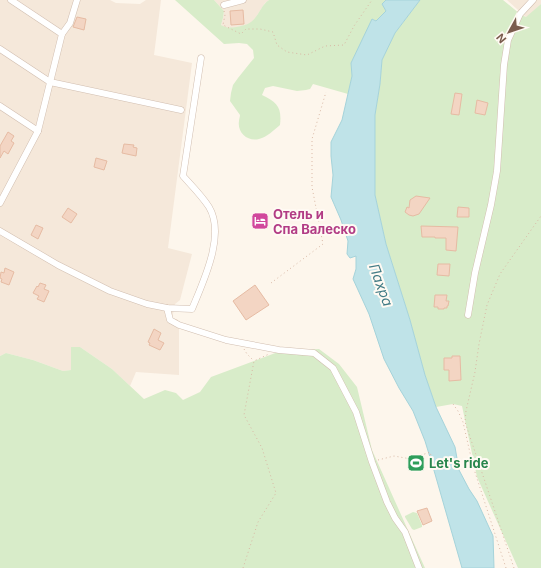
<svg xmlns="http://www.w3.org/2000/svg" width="541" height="568" font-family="Inter,sans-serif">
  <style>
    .residential { fill: #f5e8da }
    .green { fill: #d8ecc9 }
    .water { fill: #bfe3e8; stroke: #a5d3da }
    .building { fill: #f3d5c3; stroke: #e6bba3 }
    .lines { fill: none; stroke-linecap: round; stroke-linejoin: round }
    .minor-casing { stroke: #d1beb0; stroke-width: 7 }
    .path { stroke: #d9b8a5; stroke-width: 1; stroke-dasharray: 1 3; stroke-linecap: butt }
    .minor { stroke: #fff; stroke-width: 6 }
    .labels { text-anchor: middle; stroke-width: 4; stroke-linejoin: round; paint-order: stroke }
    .hotel-label { font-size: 13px; font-weight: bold; fill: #b23c85; stroke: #fffaf3; text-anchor: start }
    .leisure-label { font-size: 13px; font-weight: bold; fill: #27864d; stroke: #fffaf3; text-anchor: start }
    .water-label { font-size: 14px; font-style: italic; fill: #437c86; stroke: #fffaf3 }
  </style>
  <rect width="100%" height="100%" fill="#fdf6ec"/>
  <g class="residential">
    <path d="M0 0H110L116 3 140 4 146 0H161L154 55 192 63 168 248 192 254 180 300 175 304 172 319H177L179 322V375L136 372 130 386 112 369 80 347H72L71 370 63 371 33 360 6 353 0 356Z"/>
    <path d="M214 0H269L265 3 256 17 251 23 243 26 227 29 221 25 223 18 224 11Z"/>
    <path d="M507 0H541V4L527 18Z"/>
  </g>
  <g class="green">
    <path d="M175 0H214L224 11 223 18 221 25C227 28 229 28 236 27 241 26 247 25 251 22 259 16 261 5 269 0H386L382 4 386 11 376 21 373 19 351 63 352 76 348 94 313 84 310 89 306 90 297 91 273 86 265 88 262 95C277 102 282 107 280 125 274 130 267 137 259 139 248 142 237 133 239 121 239 119 240 117 240 115L230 101 231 93 233 85 238 78 254 58 253 50 247 44 239 43 224 44Z"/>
    <path d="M420 0H503L520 14 526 17 541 4V568H518L477 477 462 406 453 404 436 407 425 375 410 320 386 244 375 195V115L380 84 382 60 395 33Z"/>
    <path d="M71 347H80L112 369 144 399 165 390 176 393 183 400 200 392 211 377 254 361 278 352 319 349 339 364 357 387 372 450 425 568H0V356L6 353 33 360 63 371 71 370Z"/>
    <path d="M413 512 417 513 422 525V527L414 530 412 529 405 517V516Z"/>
  </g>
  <path class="water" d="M386 0H420L395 33 382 60 380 84 375 115V195L386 244 410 320 425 375 436 407 455 447 459 470 469 489 477 501 493 536 494 568H462L433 467 425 441 413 411 399 388 384 359 369 314 353 279 356 269V256L350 258 347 254 348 241 341 220 331 197 333 175 331 156V142L342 120 352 76 351 63 372 19 376 21 386 11 382 4Z"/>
  <g class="building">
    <path d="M243 10 244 24 231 25 230 11Z"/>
    <path d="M77 17 86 19 84 30 73 27Z"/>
    <path d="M455 93 462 94 459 115 451 114Z"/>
    <path d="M477 100 488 103 485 115 475 113Z"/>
    <path d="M8 132 14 136 11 141 14 143 8 154 4 151 0 158V146Z"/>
    <path d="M124 144 134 145 133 147 137 148 136 156 122 153Z"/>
    <path d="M96 158 107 161 104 170 94 167Z"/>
    <path d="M416 196 430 198 419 214 413 216 409 215 405 212 407 207 409 208 410 200Z"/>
    <path d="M458 207 469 208V217H457Z"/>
    <path d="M68 208 77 214 71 223 62 217Z"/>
    <path d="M36 225 43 228 38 239 31 235Z"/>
    <path d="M421 226 458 227 456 251 446 250V238H435V237H422Z"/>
    <path d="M438 264H450L449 276 437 275Z"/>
    <path d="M5 268 14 272 9 285 1 282 2 279 0 278 1 272 4 273Z"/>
    <path d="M40 283 46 285 44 289 49 291 44 302 37 299 39 296 33 293 37 286 38 287Z"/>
    <path d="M255 285 269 305 246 320 233 301Z"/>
    <path d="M435 295H447L446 301H449L448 306H447V308H444V309H438V307H434Z"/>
    <path d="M154 329 161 333 158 340 164 343 160 350 149 345 150 343 148 342Z"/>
    <path d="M452 356H460L461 380 449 381V370H444V358H452Z"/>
    <path d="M427 508 432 521 423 525 417 511Z"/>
  </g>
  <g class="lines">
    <g class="minor-casing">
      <g id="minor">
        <path d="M11 0 62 34 38 131"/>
        <path d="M224 5 243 0"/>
        <path d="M62 34 70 23 77 0"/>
        <path d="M0 49 50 82 181 110"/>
        <path d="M0 106 38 131 0 203"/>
        <path d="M0 231 58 265 110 291 147 304 167 308 192 309C203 282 226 235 209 207 202 196 192 186 183 176L201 58"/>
        <path d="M167 308 170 320 179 325 226 340 279 350 314 353 333 368 356 412 372 462 387 502 395 518 405 532 419 568"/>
        <path d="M468 315 475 273 491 205 497 171 504 65 508 40 520 14 533 0"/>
      </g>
    </g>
    <g class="path">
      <path d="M224 11 225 15 223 25 241 34 246 29H260L273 32 277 45 287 52 307 55 325 46 344 45 354 26 372 0"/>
      <path d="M271 283 323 244 312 187V139L326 92"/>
      <path d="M244 349 247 354 253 360"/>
      <path d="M453 404 458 411 463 422 473 466 506 568"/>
      <path d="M378 460 394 456 411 459 430 452 432 459"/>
      <path d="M243 568 258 522 276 493 262 448 244 415 254 361 269 354"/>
      <path d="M514 568 465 422 466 411 475 372 479 344 487 305 500 274 541 216"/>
    </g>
    <use href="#minor" class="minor"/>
  </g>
  <defs>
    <g id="hotel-square" transform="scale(0.9)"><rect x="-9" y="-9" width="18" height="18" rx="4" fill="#d1479c" stroke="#fffaf3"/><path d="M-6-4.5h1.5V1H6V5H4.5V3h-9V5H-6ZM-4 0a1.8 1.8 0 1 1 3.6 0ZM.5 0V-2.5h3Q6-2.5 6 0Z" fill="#fff"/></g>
    <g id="stadium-square" transform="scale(0.9)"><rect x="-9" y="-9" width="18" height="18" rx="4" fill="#2e9e5b" stroke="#fffaf3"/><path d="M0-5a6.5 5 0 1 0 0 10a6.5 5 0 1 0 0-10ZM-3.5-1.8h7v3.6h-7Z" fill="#fff"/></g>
  </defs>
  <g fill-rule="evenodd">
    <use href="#hotel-square" x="260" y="221"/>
    <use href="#stadium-square" x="416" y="463"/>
  </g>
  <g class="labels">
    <g class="hotel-label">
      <text x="273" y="219">Отель и<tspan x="273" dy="15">Спа Валеско</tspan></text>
    </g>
    <g class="leisure-label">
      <text x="429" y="468">Let's ride</text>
    </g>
    <g class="water-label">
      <text transform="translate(381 285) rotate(70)" y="5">Пахра</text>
    </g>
  </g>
  <g transform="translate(509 32) rotate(230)" stroke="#fffaf3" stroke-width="3" paint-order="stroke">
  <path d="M0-3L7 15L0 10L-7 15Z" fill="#7a5c4d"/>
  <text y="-6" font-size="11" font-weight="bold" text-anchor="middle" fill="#7a5c4d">N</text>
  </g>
</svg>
